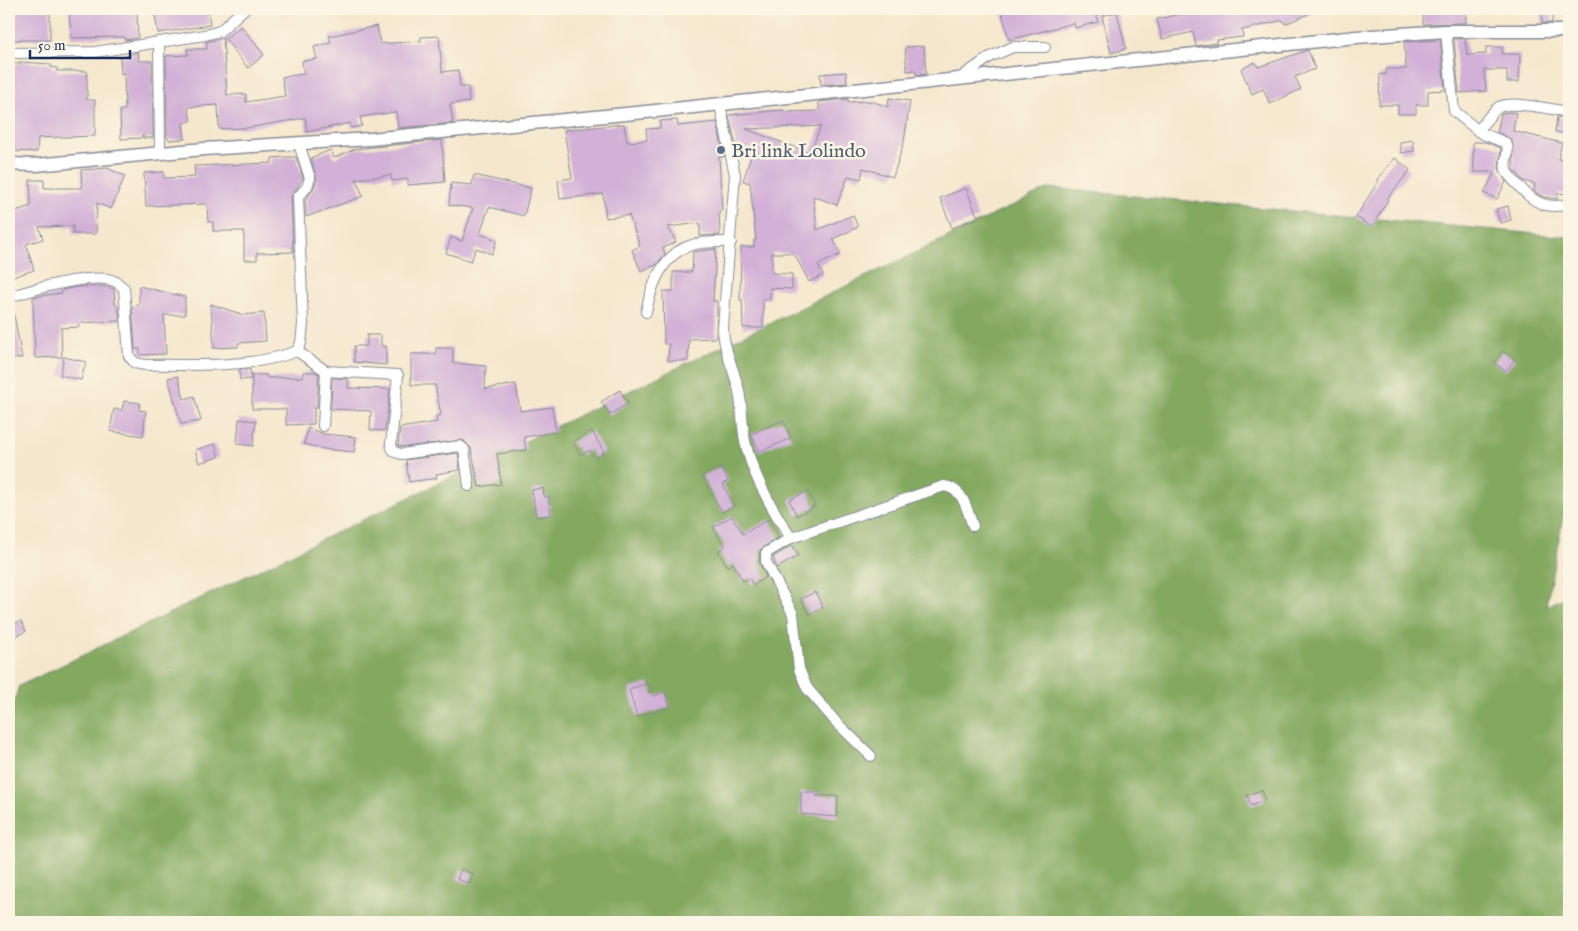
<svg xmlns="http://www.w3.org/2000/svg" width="1578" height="931" font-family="'IM FELL English',serif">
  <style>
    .forest { fill: #83a85e; stroke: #4f6c5e }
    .building { fill: #d2b0d7; fill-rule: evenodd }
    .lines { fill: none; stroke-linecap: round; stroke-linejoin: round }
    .minor-casing { stroke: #888b96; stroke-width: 12 }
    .tertiary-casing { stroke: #888b96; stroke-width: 15 }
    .minor { stroke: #fff; stroke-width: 10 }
    .tertiary { stroke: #fff; stroke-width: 12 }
    .service-dot { fill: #5c6f8a; stroke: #fcf5e5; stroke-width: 2 }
    .labels { text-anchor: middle; stroke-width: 5; stroke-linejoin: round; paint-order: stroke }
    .service-label { font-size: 20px; fill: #4e5e75; stroke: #fcf5e5; text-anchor: start }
  </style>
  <rect width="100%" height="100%" fill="#fcf5e5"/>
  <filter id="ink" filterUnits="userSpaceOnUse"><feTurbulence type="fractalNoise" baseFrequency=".02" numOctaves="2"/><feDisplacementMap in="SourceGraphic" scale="10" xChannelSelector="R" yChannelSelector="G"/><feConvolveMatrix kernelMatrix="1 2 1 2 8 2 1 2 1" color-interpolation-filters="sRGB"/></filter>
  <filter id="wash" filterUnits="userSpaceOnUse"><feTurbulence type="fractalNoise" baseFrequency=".0096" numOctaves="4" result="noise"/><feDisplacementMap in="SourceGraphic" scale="20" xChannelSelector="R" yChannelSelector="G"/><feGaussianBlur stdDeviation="1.12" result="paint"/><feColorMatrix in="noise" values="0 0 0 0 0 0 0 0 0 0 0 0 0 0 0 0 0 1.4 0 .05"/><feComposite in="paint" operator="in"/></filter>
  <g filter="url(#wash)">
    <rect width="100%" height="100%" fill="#f5e7cd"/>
    <path class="forest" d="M1049 188 1569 237V486L1546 606 1569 596V922H9V717L19 686Z"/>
    <g id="blocks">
      <g class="building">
        <rect x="9" y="9" width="41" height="31"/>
        <path d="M69 9H137L138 38 125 40 124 37 71 38Z"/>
        <path d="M154 9H208L210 25 158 33Z"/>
        <path d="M1001 9H1095L1098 22 1075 28 1074 23 1009 40Z"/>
        <path d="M1193 9H1320L1285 24 1283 20 1242 30 1243 37 1217 40V43L1196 46 1193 32 1162 39 1157 19 1194 11Z"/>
        <path d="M1423 9H1466V23L1423 24Z"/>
        <rect x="1542" y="9" width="10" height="14"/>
        <path d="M1117 12 1126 49 1111 53 1102 16Z"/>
        <path d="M241 26 264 55 248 68 225 39Z"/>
        <path d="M377 26 380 44 421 41V37L439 36 442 72 458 70 460 87H468L469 102 450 104 453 123 398 128 396 112 360 117 362 126 351 128 350 123 307 132 305 118 247 128 219 129 218 105 188 107 191 121 183 123 185 139 169 140 167 137 166 56 188 55 187 49H207L206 42 223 38 227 95 246 94V102L285 96 282 77 304 74 302 61 317 59 314 47 331 43 329 36Z"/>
        <path d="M1454 39H1465L1467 55 1486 54V47H1502V54H1520L1519 82H1507V70H1484L1486 91 1459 93Z"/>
        <path d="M1440 40 1445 90 1428 91V105H1416V114H1398V105H1379L1380 74 1386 75V69H1406L1404 42Z"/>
        <path d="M924 46 926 74 916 75 915 70 907 71 905 47Z"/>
        <path d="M1308 50 1315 69 1295 77 1301 89 1270 104 1263 89 1252 94 1241 69 1255 62 1258 67Z"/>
        <path d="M138 52 139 61H152L153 138H143V135L141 138 121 139 120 110H125L124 73 121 74 120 58Z"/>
        <path d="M19 62 51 64V67L57 68V71H87V100H95V136L38 138 37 152 9 151V63L19 64Z"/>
        <path d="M846 72 847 83 821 85 820 74Z"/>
        <path d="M889 98 910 101 904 142 893 177 863 168 861 179 848 176 837 205 813 196 817 230 853 215 858 227 833 239 841 254 818 265 823 275 809 282 794 253H772V273L792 274V289L770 288V299H763V328H743L742 300H740L741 247H754V240H756L750 183 743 181 751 156 740 157 738 155 729 115 783 110V112L819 111V102L848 99V102L872 101 888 107ZM821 126 810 153 746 129Z"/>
        <path d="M1509 112 1516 113 1513 131 1562 143 1558 159 1569 161V194L1558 193 1557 199 1543 197 1534 191 1535 184 1524 181 1514 170 1512 140 1497 132 1501 114Z"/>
        <path d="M1557 117 1569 119V134L1555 132Z"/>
        <path d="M677 120 678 126 717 122 724 157H719L722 211H719L720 235 700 236V223L668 227 676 242 663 248 665 254 656 265 641 271 632 250 640 246 629 215 606 218 603 194 560 199 558 180 572 178 564 130 624 124 627 142 647 140 646 129 660 128V121Z"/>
        <path d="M442 140 445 182 408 185V179L392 181 391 175 356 179 363 196 306 217 305 200 312 191 317 180 311 158 331 150 334 158 355 149Z"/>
        <path d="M1413 140 1414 151 1401 153 1400 142Z"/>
        <path d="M1473 142H1485L1501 148 1499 168 1506 182 1497 199 1484 193 1495 172H1474Z"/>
        <path d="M287 157H296L303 178 291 197 293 252 257 253V260H244V231H213V222H208L207 204 146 206 144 173 164 172V178L195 177 194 166 272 163V158Z"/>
        <path d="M1395 158 1410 170 1387 199 1388 200 1372 227 1356 217 1379 180 1378 179Z"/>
        <path d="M107 168 125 176 111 209 97 203 96 234H73V226L39 227 43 239 26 244 34 270 9 278V213L31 206 30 180H44V188H82L81 170Z"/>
        <path d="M474 175 531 188 524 216 489 207 480 234 497 240 492 254 476 248 471 261 446 253 451 237 462 241 473 208 449 205 451 183 472 185Z"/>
        <path d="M966 188 978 218 952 228 940 198Z"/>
        <path d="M1508 206 1511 220 1500 223 1496 209Z"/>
        <path d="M716 249 713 301H717L716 338 689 339 688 361H668L669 344H664L663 291H673V272H692L693 252Z"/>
        <path d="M104 286 114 289 115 304 118 307 120 321 79 323V327L61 328 62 357 35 358 33 297 62 293V290L78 287Z"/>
        <path d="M139 286 185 297V315H164L166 354 140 355V349H135L132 306 139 305Z"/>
        <path d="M211 304 243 315 264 313 266 341 238 343V347L214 348Z"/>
        <path d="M9 315H14L22 358 9 359Z"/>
        <path d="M367 335H381V346H386V365L354 362V346H367Z"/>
        <path d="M436 348H453V363L486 366 485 389 516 384 520 411 552 407 556 432 524 437 526 450 497 454 501 484 479 487 471 448 463 440 404 447 398 446 400 428 437 422 436 416 441 415 435 385H411V354H436Z"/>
        <path d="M1502 351 1515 359 1506 371 1494 363Z"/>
        <path d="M64 357 86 362 81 380 60 375Z"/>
        <path d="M250 369 251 379 240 380 239 370Z"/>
        <path d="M303 372H315L319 374 317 408H314V424L286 425V409H252V375H267V378L303 377Z"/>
        <path d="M178 376 184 399 194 396 201 421 181 424 168 378Z"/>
        <path d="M332 378 348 379V388L390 389 385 431 370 430 371 411 331 409Z"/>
        <path d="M620 390 628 403 610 415 601 402Z"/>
        <path d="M124 401 140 403 139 410 146 411 143 436 110 431 114 409 122 410Z"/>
        <path d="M239 419 256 421 253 446 237 444Z"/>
        <path d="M783 420 791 438 759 452 751 434Z"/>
        <path d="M308 428 324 434 356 437 354 452 324 449 304 444Z"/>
        <path d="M592 431 604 452 595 458 590 450 581 455 572 442Z"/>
        <path d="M215 444 219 457 199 463 195 450Z"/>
        <path d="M458 453 460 470 436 474 437 478 409 482 406 460Z"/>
        <path d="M721 467 728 481 723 484 734 506 722 512 702 476Z"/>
        <path d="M543 488 544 497 548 496 551 515 536 517 532 490Z"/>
        <path d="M808 491 815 506 797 516 789 500Z"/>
        <path d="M732 516 743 534 769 519 779 537 760 550 759 562 766 577 753 585 749 578 743 581 733 563 728 567 718 551 725 546 713 527Z"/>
        <path d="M792 545 798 556 777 568 773 557Z"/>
        <path d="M815 592 823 607 809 614 801 599Z"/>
        <path d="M21 621 26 631 9 640V627Z"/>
        <path d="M649 683 653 696 665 692 670 707 637 717 629 689Z"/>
        <path d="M1262 790 1265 800 1251 806 1247 795Z"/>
        <path d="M801 792H821L816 796H838L837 817 801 814Z"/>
        <path d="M461 869 473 874 469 884 457 879Z"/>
      </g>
    </g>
  </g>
  <g filter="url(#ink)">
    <use href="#blocks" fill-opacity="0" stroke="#888b96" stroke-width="1"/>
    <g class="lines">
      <g class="minor-casing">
        <g id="minor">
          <path d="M1446 31 1454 111 1481 133 1506 143C1511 152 1503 160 1506 170 1508 175 1514 181 1518 185 1533 202 1546 210 1569 204"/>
          <path d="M159 42 160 154"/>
          <path d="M9 53 95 52 205 35 220 31 244 9"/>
          <path d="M960 78 990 57 1013 47H1045"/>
          <path d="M720 105 735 175 723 327C723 349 734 369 739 391 742 407 742 424 745 441 752 475 772 509 791 538L766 553V562L793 614 799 669 807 688 836 722 871 756"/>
          <path d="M1478 131C1484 124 1491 112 1499 107 1512 100 1554 110 1569 112"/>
          <path d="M9 297C31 290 93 272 114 281 117 282 121 286 124 288L129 356 135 363 145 365C194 364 250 369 297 351L301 343 303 324 298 197 307 187 310 178 299 144"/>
          <path d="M646 312C651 286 663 253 692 245 704 241 718 242 731 242"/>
          <path d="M297 351 326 371 398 375 391 444C392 451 395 453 402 454L460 446 464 449 469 486"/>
          <path d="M323 426 326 371"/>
          <path d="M791 538 944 486C964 489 966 508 973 526"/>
        </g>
      </g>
      <g class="tertiary-casing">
        <path id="tertiary" d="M9 164 36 165 204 149 370 139 646 112 1356 37 1446 31H1569"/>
      </g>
      <use href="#minor" class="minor"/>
      <use href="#tertiary" class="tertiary"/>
    </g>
  </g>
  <circle class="service-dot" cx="721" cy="150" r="5"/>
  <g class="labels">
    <g class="service-label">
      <text x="731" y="157">Bri link Lolindo</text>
    </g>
  </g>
  <rect width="1578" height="931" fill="none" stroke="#fcf5e5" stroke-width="30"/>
  <path d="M30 50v8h100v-8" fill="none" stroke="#1b2f5e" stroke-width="2.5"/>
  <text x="38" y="50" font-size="15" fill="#1b2f5e" stroke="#fcf5e5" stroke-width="4" paint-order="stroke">50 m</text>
</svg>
